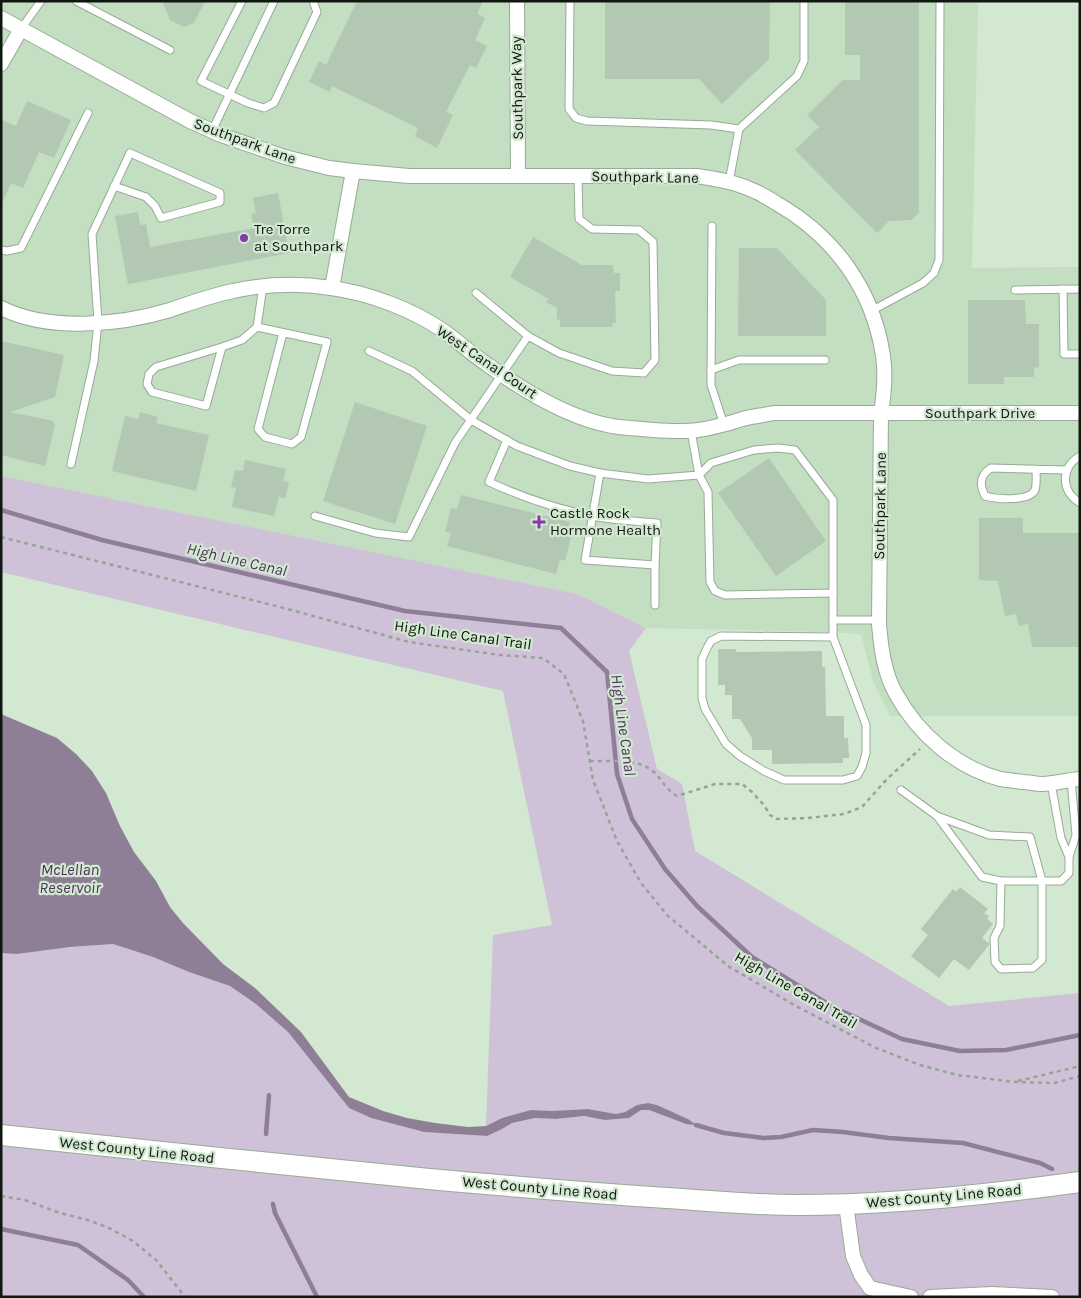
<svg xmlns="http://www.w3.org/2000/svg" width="1081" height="1298" font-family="Karla,sans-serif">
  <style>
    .built { fill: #c3dec1 }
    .green { fill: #cfc1d7 }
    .water { fill: #8e7f97 }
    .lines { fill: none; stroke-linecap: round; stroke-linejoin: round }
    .stream { stroke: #8e7f97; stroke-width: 4.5 }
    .building { fill: #b3c8b2 }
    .lane-casing { stroke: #97ab96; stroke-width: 9 }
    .street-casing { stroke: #97ab96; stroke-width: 16 }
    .secondary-casing { stroke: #97ab96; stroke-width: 22 }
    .path { stroke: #94a593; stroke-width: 2.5; stroke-dasharray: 4 4; stroke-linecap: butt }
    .lane { stroke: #fff; stroke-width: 7 }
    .street { stroke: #fff; stroke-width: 14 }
    .secondary { stroke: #fff; stroke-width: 20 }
    .poi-dot { fill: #8739aa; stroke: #d2e8d1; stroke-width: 2 }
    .labels { text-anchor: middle; stroke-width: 4.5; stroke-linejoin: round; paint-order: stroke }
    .street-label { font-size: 15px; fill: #101710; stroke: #d2e8d1 }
    .poi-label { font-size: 15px; fill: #101710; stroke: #d2e8d1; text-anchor: start }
    .water-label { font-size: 16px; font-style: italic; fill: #4c3359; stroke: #d2e8d1 }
  </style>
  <rect width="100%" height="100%" fill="#d2e8d1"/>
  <path class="built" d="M1 1H978L972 268 1080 267V716H890L873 681 861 634 828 632 646 628 577 594 1 476Z"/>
  <path class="green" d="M1 476 577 594 646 628 629 651 657 769 682 784 695 851 949 1006 1080 993V1297H1V953L17 954 70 947 113 944 153 957 189 972 230 986 256 1004 288 1032 349 1108 371 1118 424 1132 487 1136 502 1129 512 1123 535 1118 556 1119 584 1116 605 1120 628 1118 641 1110H649L686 1124 688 1119 657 1105 648 1103 637 1105 625 1112 616 1114 588 1109 552 1111 531 1110 502 1118 486 1126 493 935 552 925 503 691 1 572Z"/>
  <path class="water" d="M1 714 57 738 76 754 92 771 106 793 120 826 134 852 156 881 170 907 183 923 223 964 255 988 301 1032 349 1097 383 1111 407 1118 435 1123 468 1127 486 1126 502 1118 531 1110 552 1111 588 1109 616 1114 625 1112 637 1105 648 1103 657 1105 688 1119 696 1125 686 1124 649 1110H641L629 1118 605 1120 584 1116 556 1119 535 1118 512 1123 502 1129 487 1136 424 1132 371 1118 349 1108 288 1032 256 1004 230 986 189 972 153 957 113 944 70 947 17 954 1 953Z"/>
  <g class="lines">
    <g class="stream">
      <path d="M1 510 102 540 405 611 561 628 607 672 617 774 632 819 665 869 697 906 752 957 833 1007 902 1039 960 1051 1006 1050 1080 1035"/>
      <path d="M696 1125 724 1133 764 1138 781 1137 813 1130 843 1132 889 1138 963 1143 1040 1163 1052 1169"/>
      <path d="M266 1134 269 1095"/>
      <path d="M273 1204 275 1213 317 1297"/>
      <path d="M1 1229 78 1245 128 1280 144 1297"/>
    </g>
  </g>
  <g class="building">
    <path d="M162 1H205L194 23 184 27 170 20Z"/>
    <path d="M357 1H483L477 14 485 18 475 40 487 46 476 68 470 65 446 112 453 115 437 148 415 136 418 128 332 86 330 92 309 82 319 61 326 65Z"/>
    <path d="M605 1H770L769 59 722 104 699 79H605Z"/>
    <path d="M845 1H919V213L911 220 889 221 877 233 795 150 819 127 807 115 843 80H860V55H845Z"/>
    <path d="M27 101 71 120 54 158 39 152 23 188 11 183 1 206V120L16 126Z"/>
    <path d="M278 193 289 253 128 284 115 216 138 212 140 225 146 224 150 247 254 228 251 214 256 213 253 198Z"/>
    <path d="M533 237 582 265H613L614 273H620V291H615L616 323H612L613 327H560V319L557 320V308L546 302 549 299 510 277Z"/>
    <path d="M739 248H777L826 300V336H738Z"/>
    <path d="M968 300H1025L1026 324H1039V367L1034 368V377H1004V384H968Z"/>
    <path d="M1 341 64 355 55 397 10 412 53 421 55 426 45 466 1 455Z"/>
    <path d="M355 402 427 426 395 524 323 501Z"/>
    <path d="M140 412 158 417 156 423 209 435 196 491 112 471 125 416 138 419Z"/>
    <path d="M769 458 826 541 776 576 718 493Z"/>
    <path d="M245 460 286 469 283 481 289 482 285 499 279 497 274 516 232 507 236 488 231 487 235 470 243 471Z"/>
    <path d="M461 495 570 522 566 536 571 537 565 561 560 559 556 574 447 546 451 533 445 532 451 508 457 509Z"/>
    <path d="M979 518H1023V533H1080V647H1032L1028 624 1019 626 1016 614 1005 616 998 581 979 580Z"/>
    <path d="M718 649H736V652L822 651V667H825L826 716H844V738H848L849 758H843V763L772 764V750H752V738L740 719H732V695H725V685H718Z"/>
    <path d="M960 887 988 909 984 913 989 916 987 919 993 924 982 938 989 943V945L969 970 954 959 939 978 911 956 928 935 921 929 953 889 956 892Z"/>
  </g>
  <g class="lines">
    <g class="lane-casing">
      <g id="lane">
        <path d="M76 1 170 50"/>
        <path d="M242 1 201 81 248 103 264 108 274 103 317 12 313 1"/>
        <path d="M570 1 569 109 576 118 587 121 711 125 739 129 797 76 804 61V1"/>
        <path d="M21 29 41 1"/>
        <path d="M212 131 274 1"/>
        <path d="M729 182 739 129"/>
        <path d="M712 226 711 385 724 425"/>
        <path d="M1 250 7 251 21 248 88 113"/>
        <path d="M1063 289 1064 354H1080"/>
        <path d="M1015 290 1080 289"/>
        <path d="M476 293 528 336 559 353 612 371 644 373 655 360 653 242 639 230 592 229 579 219 578 176"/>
        <path d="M871 311 923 283 934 273 939 260 940 1"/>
        <path d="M257 327 327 342 301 437 292 444 265 437 258 429 283 333"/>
        <path d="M222 347 206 406 152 392 147 384 149 374 156 367 222 347 242 340 257 327 263 286"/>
        <path d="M369 351 412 371 471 420 517 446 570 466 600 473 648 479 699 475 691 431"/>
        <path d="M711 370 739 360H825"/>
        <path d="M507 440 489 482C522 497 557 509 592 516 613 520 635 521 657 523L655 565 585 560 600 473"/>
        <path d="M778 448 795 450 833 500V593L725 595 715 591 710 582 708 492 699 475 711 463 754 450Z"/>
        <path d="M1080 456C1060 468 1061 491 1080 503"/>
        <path d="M71 464 94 361 98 322 92 234 130 153 220 193V202L161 218 155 206 146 197 114 186"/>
        <path d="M1036 469C1036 475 1037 484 1035 490 1029 502 996 499 985 496 979 484 980 475 991 468L1067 470"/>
        <path d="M315 516 375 533 409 537 455 443 528 336"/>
        <path d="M655 565V605"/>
        <path d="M833 593V620H879"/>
        <path d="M833 620V637L721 636 711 641 707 648 702 659V698L705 709 726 744 740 756 764 771 784 780H843L857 776 862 767 866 753V725L833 637"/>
        <path d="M1051 783 1061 838 1069 857 1076 835 1071 780"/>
        <path d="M901 790 937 816 982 877 1001 881H1061L1069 873V857"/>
        <path d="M937 816 989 835 1030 837 1042 881V960L1033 968 1001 969 995 962 994 938 1000 926 1001 881"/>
      </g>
    </g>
    <g class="street-casing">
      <g id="street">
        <path d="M517 1 518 176"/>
        <path d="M1 18 190 121 221 135 285 157 329 168 353 171 409 176H697C716 179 735 182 752 190 760 193 768 198 776 203 834 236 873 289 883 356 886 375 884 394 881 413L879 624C881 648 884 673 896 694 918 734 956 767 1000 779 1007 780 1016 781 1023 782 1029 782 1036 784 1042 784 1054 784 1067 780 1080 779"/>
        <path d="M1 64 21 29"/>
        <path d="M332 288 353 171"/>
        <path d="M1 308C49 332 120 325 170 310 191 303 212 295 233 291 265 284 299 283 331 288 369 293 414 310 445 332 460 343 473 355 488 365 524 391 568 418 612 426 626 428 640 429 653 430 668 431 684 432 698 430 715 428 730 423 746 418 755 416 765 415 774 413H1080"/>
        <path d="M846 1204 853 1256 861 1275 870 1288 911 1297"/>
        <path d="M930 1297 992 1294 1052 1297"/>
      </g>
    </g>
    <g class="secondary-casing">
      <path id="secondary" d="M1 1135C144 1150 286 1165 429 1179 508 1186 588 1193 667 1198 711 1201 754 1205 798 1205 892 1205 986 1195 1080 1182"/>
    </g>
    <g class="path">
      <path d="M1 537 280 607 409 642 500 655 543 658 564 674 583 721 593 780 617 841 641 883 667 915 728 966 796 1006 876 1048 920 1065 957 1075 1015 1082 1054 1083 1080 1076"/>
      <path d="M590 761C611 762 638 757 655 773 663 781 667 791 677 796L715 784H742L752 792 764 805 770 815 776 819 808 818 844 814 862 807 887 779 920 749"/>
      <path d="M1018 1081 1080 1066"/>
      <path d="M1 1196 25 1200 60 1213 91 1221 109 1228 133 1241 157 1261 185 1297"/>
    </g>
    <use href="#lane" class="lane"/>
    <use href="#street" class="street"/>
    <use href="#secondary" class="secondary"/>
  </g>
  <g class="poi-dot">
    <circle cx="244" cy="238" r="5"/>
    <path d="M536.5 514.5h5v5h5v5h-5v5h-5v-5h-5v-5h5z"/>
  </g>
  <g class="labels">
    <g class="street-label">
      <text transform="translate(517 88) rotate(-91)" y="5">Southpark Way</text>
      <text transform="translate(245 141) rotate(20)" y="5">Southpark Lane</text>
      <text transform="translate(645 177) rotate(1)" y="5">Southpark Lane</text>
      <text transform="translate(487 362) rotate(34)" y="5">West Canal Court</text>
      <text x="980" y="418">Southpark Drive</text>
      <text transform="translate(880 506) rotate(-89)" y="5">Southpark Lane</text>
      <text transform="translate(463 635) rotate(8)" y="5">High Line Canal Trail</text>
      <text transform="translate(796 990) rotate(30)" y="5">High Line Canal Trail</text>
      <text transform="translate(137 1150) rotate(6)" y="5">West County Line Road</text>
      <text transform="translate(540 1188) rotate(5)" y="5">West County Line Road</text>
      <text transform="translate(944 1196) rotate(-5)" y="5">West County Line Road</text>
    </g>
    <g class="poi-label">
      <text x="254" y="234">Tre Torre<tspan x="254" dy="17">at Southpark</tspan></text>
      <text x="550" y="518">Castle Rock<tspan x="550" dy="17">Hormone Health</tspan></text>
    </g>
    <g class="water-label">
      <text transform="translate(237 559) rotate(13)" y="6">High Line Canal</text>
      <text transform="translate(624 725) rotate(82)" y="6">High Line Canal</text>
      <text x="70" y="875">McLellan<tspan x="70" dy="18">Reservoir</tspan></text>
    </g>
  </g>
  <rect width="1081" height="1298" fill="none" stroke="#101710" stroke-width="5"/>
</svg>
